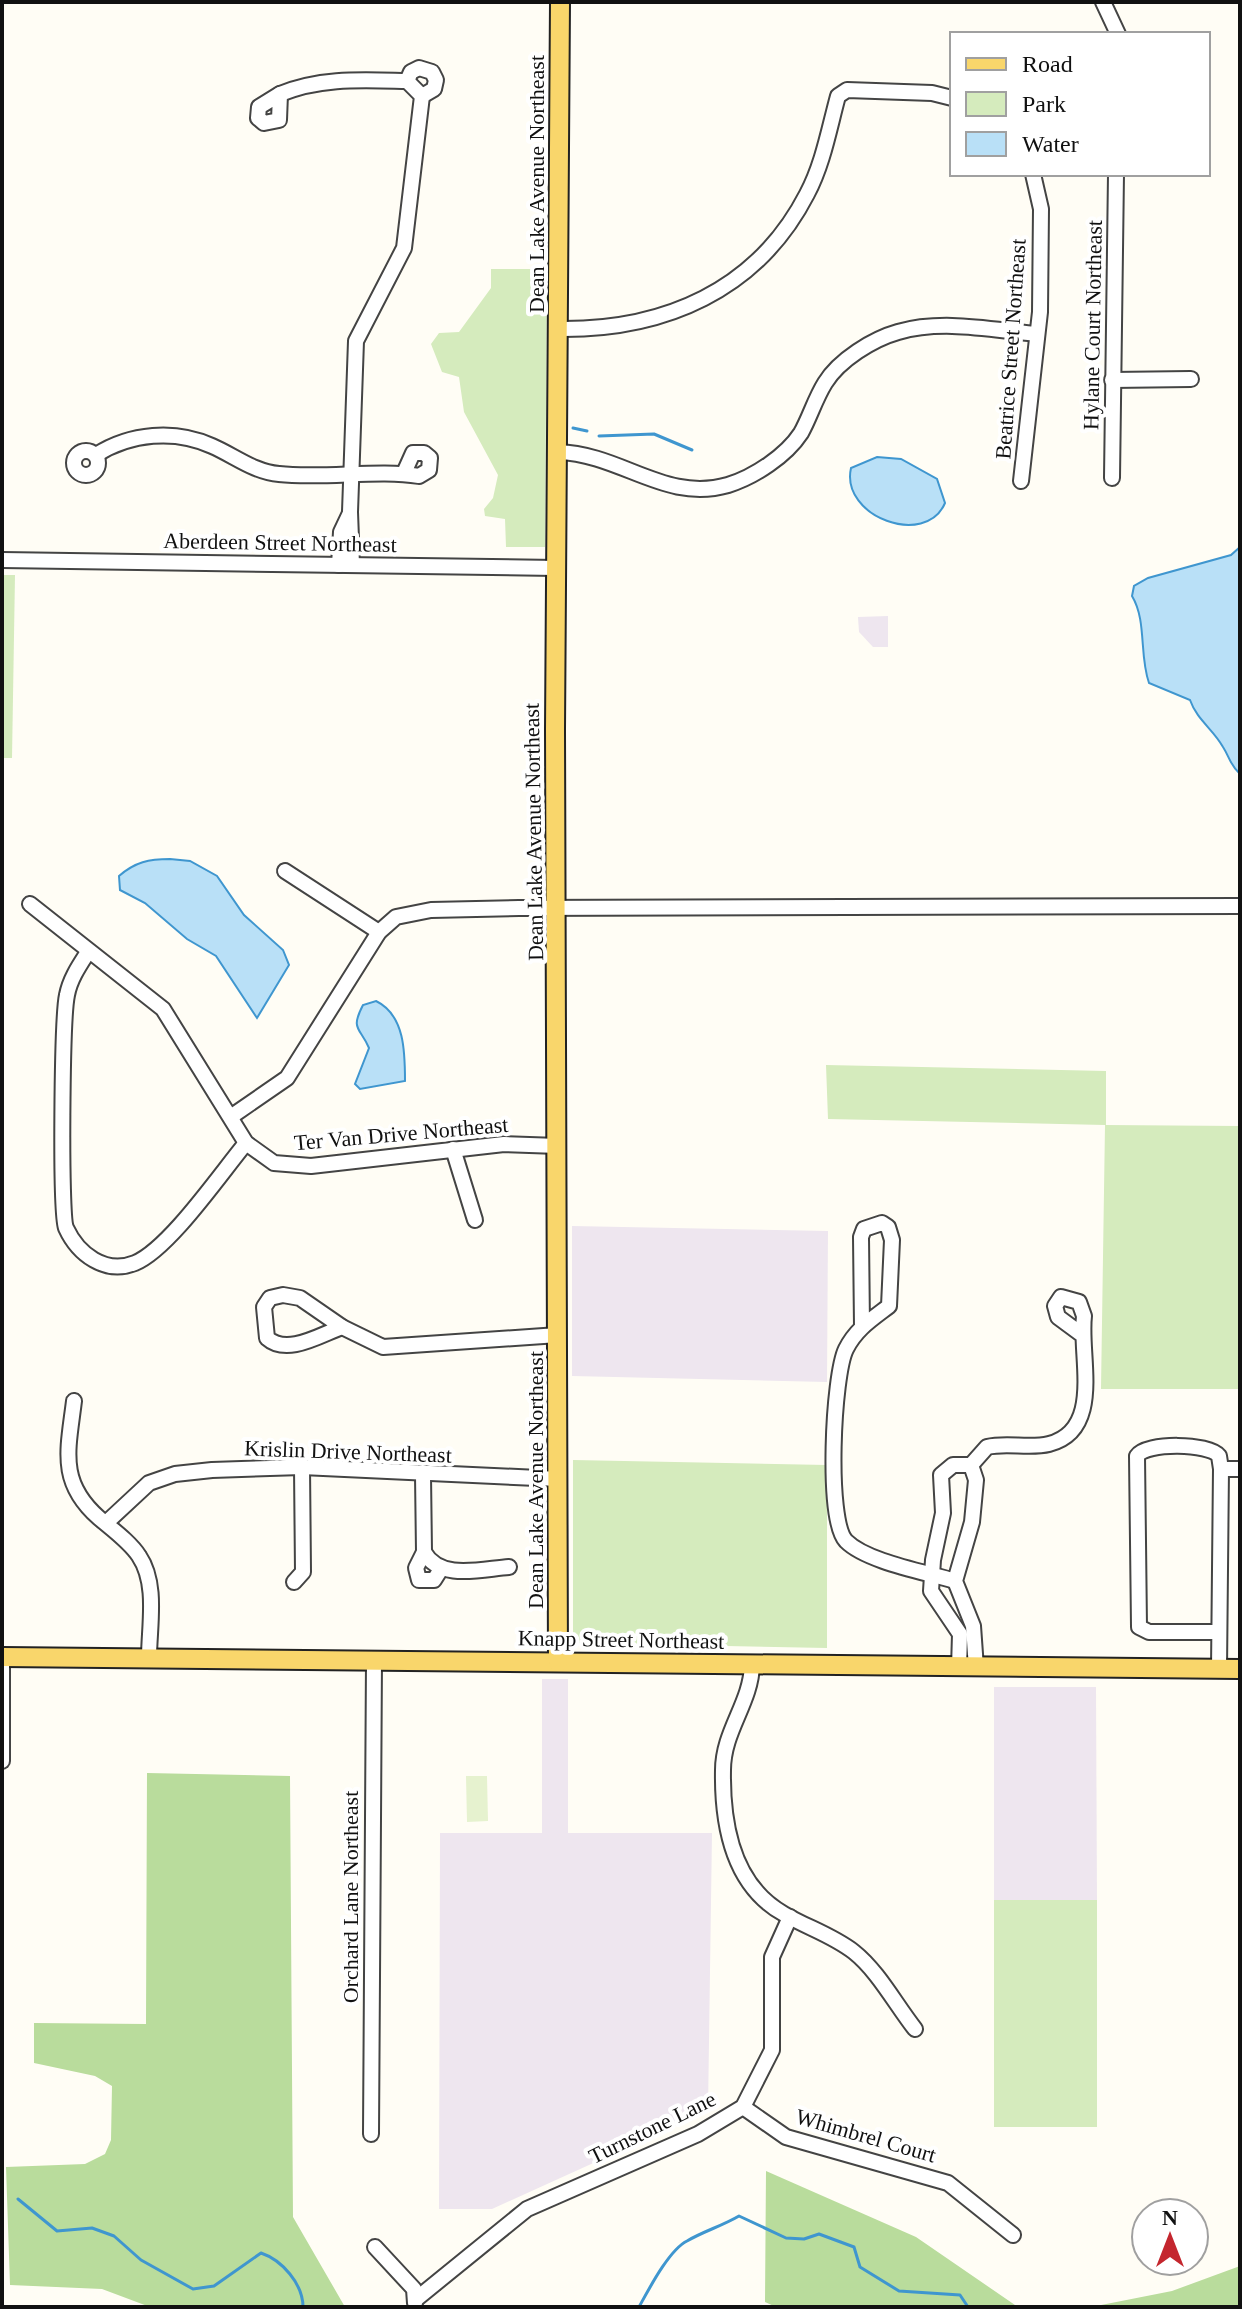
<svg xmlns="http://www.w3.org/2000/svg" width="1242" height="2309" font-family="Georgia,serif">
  <style>
    .industrial { fill: #eee6ef }
    .green { fill: #d5ebbd }
    .forest { fill: #b9dc9c }
    .pitch { fill: #e6f2cf }
    .water { fill: #b9e0f7; stroke: #3f96cf; stroke-width: 2 }
    .lines { fill: none; stroke-linecap: round; stroke-linejoin: round }
    .stream { stroke: #3f96cf; stroke-width: 3 }
    .minor-casing { stroke: #444; stroke-width: 18 }
    .major-casing { stroke: #222; stroke-width: 22 }
    .minor { stroke: #fff; stroke-width: 14 }
    .major { stroke: #f9d66b; stroke-width: 18 }
    .labels { text-anchor: middle; stroke-width: 8; stroke-linejoin: round; paint-order: stroke }
    .street-label { font-size: 22px; fill: #111; stroke: #fff }
  </style>
  <rect width="100%" height="100%" fill="#fffdf5"/>
  <g class="industrial">
    <path d="M888 616V647H873L859 632 858 617Z"/>
    <path d="M572 1226 828 1231 827 1382 572 1376Z"/>
    <path d="M542 1679H568V1833H712L708 2111 492 2209H439L440 1833H542Z"/>
    <path d="M994 1687H1096L1097 1900H994Z"/>
  </g>
  <g class="green">
    <path d="M491 269H547L545 547H506L505 519 485 516 484 509 493 498 498 475 464 412 459 377 442 372 431 344 439 333 459 332 491 288Z"/>
    <path d="M2 575H15L12 758H2Z"/>
    <path d="M826 1065 1106 1071V1125L1240 1126V1389H1101L1105 1125 828 1119Z"/>
    <path d="M573 1460 827 1465V1648L573 1643Z"/>
    <rect x="994" y="1900" width="103" height="227"/>
  </g>
  <g class="forest">
    <path d="M147 1773 290 1776 293 2217 345 2307H150L102 2289 10 2285 6 2167 85 2164 105 2154 111 2140 112 2086 95 2076 34 2063V2023L146 2024Z"/>
    <path d="M766 2171 916 2237 1015 2305 1032 2307H776L765 2302Z"/>
    <path d="M1240 2266V2307H1091L1172 2291Z"/>
  </g>
  <path class="pitch" d="M466 1776H487L488 1821 467 1822Z"/>
  <g class="water">
    <path d="M877 457 901 459 937 479 945 503C926 548 840 517 851 468Z"/>
    <path d="M1240 547V774C1230 765 1230 758 1223 747 1213 729 1197 720 1190 700L1149 683C1139 655 1147 621 1132 596L1134 586 1148 578 1231 555Z"/>
    <path d="M170 859 190 861 217 876 244 915 283 950 289 965 257 1018 216 956 187 939 145 903 120 890 119 876C135 862 149 859 170 859Z"/>
    <path d="M376 1001C405 1015 405 1053 405 1081L360 1089 355 1084 369 1048C360 1027 350 1030 363 1005Z"/>
  </g>
  <g class="lines">
    <g class="stream">
      <path d="M573 428 587 431"/>
      <path d="M599 436 654 434 692 450"/>
      <path d="M18 2199 57 2231 92 2228 114 2236 141 2260 193 2289 214 2286 261 2253C282 2260 303 2284 303 2307"/>
      <path d="M639 2307C649 2289 669 2250 687 2241 704 2231 722 2226 739 2216L786 2238 804 2239 819 2234 854 2247 860 2267 899 2291 960 2295 968 2307"/>
    </g>
    <g class="minor-casing">
      <g id="minor">
        <path d="M1103 2 1118 34"/>
        <path d="M407 81 411 72 419 68 432 72 436 80 434 89 422 96"/>
        <path d="M280 94C321 77 363 80 407 81L422 96 404 248 356 341 350 512 352 565"/>
        <path d="M280 94 279 120 264 123 258 118 259 107Z"/>
        <path d="M560 329C664 330 757 291 807 194 823 164 829 129 838 96L847 90 932 93 952 98"/>
        <path d="M1112 380 1191 379"/>
        <circle cx="86" cy="463" r="12"/>
        <path d="M558 452C622 454 665 503 728 485 754 477 786 456 801 433 810 417 815 399 825 383 839 360 873 339 898 332 943 319 992 330 1037 334"/>
        <path d="M96 455C130 433 175 429 212 446 235 456 254 472 279 474 323 479 380 469 419 476L429 470 430 458 424 453H413L404 473"/>
        <path d="M1112 478 1116 174"/>
        <path d="M1021 481 1040 312 1041 209 1033 174"/>
        <path d="M2 560 556 568"/>
        <path d="M339 565 341 532 350 513"/>
        <path d="M285 871 379 932"/>
        <path d="M30 904 163 1009 246 1143 274 1163 311 1166 504 1144 558 1146"/>
        <path d="M88 952C79 966 70 979 67 995 62 1018 60 1214 66 1228 78 1254 105 1275 135 1263 169 1249 221 1173 246 1143"/>
        <path d="M232 1116 287 1078 379 932 396 917 431 910 519 908 1240 906"/>
        <path d="M453 1149 475 1220"/>
        <path d="M283 1295 300 1298 342 1327C320 1335 287 1356 267 1338L264 1307 270 1298Z"/>
        <path d="M862 1326 861 1237 864 1229 882 1223 888 1227 892 1240 889 1306C872 1319 856 1329 846 1349 833 1375 826 1520 846 1541 867 1562 926 1572 955 1581"/>
        <path d="M342 1327 383 1347 558 1335"/>
        <path d="M74 1401C68 1450 58 1482 99 1518 112 1529 130 1542 139 1556 158 1584 149 1626 149 1658"/>
        <path d="M971 1465 987 1447C1007 1442 1029 1449 1049 1444 1104 1430 1079 1356 1084 1316L1079 1302 1061 1297 1055 1306 1058 1317 1081 1334"/>
        <path d="M971 1465 976 1480 972 1522 955 1581 973 1626 976 1668"/>
        <path d="M423 1475 424 1552C440 1581 481 1569 509 1567"/>
        <path d="M106 1523 149 1483 175 1474 212 1470 302 1467 559 1479"/>
        <path d="M424 1552 416 1568 419 1580H434L441 1569"/>
        <path d="M294 1582 303 1572 302 1467"/>
        <path d="M1219 1632H1149L1139 1627 1137 1456C1146 1442 1209 1443 1219 1456L1221 1469H1240"/>
        <path d="M752 1665C751 1703 723 1731 723 1770 722 1824 732 1885 784 1914 808 1928 832 1935 854 1952 878 1971 896 2005 915 2029"/>
        <path d="M959 1668 960 1634 931 1591 933 1560 943 1513 941 1475 953 1465H971"/>
        <path d="M1219 1669 1221 1469"/>
        <path d="M2 1761V1657"/>
        <path d="M743 2107 786 2137 948 2183 1013 2235"/>
        <path d="M371 2134 374 1661"/>
        <path d="M375 2247 414 2289 415 2303"/>
        <path d="M415 2300 527 2209 698 2134 743 2107 772 2050V1957L790 1917"/>
      </g>
    </g>
    <g class="major-casing">
      <g id="major">
        <path d="M2 1657 1240 1669"/>
        <path d="M558 1662 555 730 560 2"/>
      </g>
    </g>
    <use href="#minor" class="minor"/>
    <use href="#major" class="major"/>
  </g>
  <g class="labels">
    <g class="street-label">
      <text transform="translate(536 184) rotate(-90)" y="8">Dean Lake Avenue Northeast</text>
      <text transform="translate(1092 325) rotate(-89)" y="8">Hylane Court Northeast</text>
      <text transform="translate(1010 349) rotate(-86)" y="8">Beatrice Street Northeast</text>
      <text transform="translate(280 542) rotate(1)" y="8">Aberdeen Street Northeast</text>
      <text transform="translate(533 832) rotate(-91)" y="8">Dean Lake Avenue Northeast</text>
      <text transform="translate(401 1133) rotate(-5)" y="8">Ter Van Drive Northeast</text>
      <text transform="translate(348 1451) rotate(2)" y="8">Krislin Drive Northeast</text>
      <text transform="translate(535 1480) rotate(-90)" y="8">Dean Lake Avenue Northeast</text>
      <text transform="translate(621 1639) rotate(1)" y="8">Knapp Street Northeast</text>
      <text transform="translate(350 1897) rotate(-90)" y="8">Orchard Lane Northeast</text>
      <text transform="translate(652 2127) rotate(-26)" y="8">Turnstone Lane</text>
      <text transform="translate(866 2135) rotate(16)" y="8">Whimbrel Court</text>
    </g>
  </g>
  <rect width="1242" height="2309" fill="none" stroke="#111111" stroke-width="8"/>
  <rect x="950" y="32" width="260" height="144" fill="#ffffff" stroke="#a0a0a0" stroke-width="2"/>
  <rect x="966" y="58" width="40" height="12" fill="#f9d66b" stroke="#a0a0a0" stroke-width="2"/>
  <text x="1022" y="72" font-size="24" fill="#111111">Road</text>
  <rect x="966" y="92" width="40" height="24" fill="#d5ebbd" stroke="#a0a0a0" stroke-width="2"/>
  <text x="1022" y="112" font-size="24" fill="#111111">Park</text>
  <rect x="966" y="132" width="40" height="24" fill="#b9e0f7" stroke="#a0a0a0" stroke-width="2"/>
  <text x="1022" y="152" font-size="24" fill="#111111">Water</text>
  <g transform="translate(1170 2237)"><circle r="38" fill="#ffffff" stroke="#a0a0a0" stroke-width="2"/>
  <path d="M0-6L14 30L0 20L-14 30Z" fill="#c4262e"/>
  <text y="-12" font-size="22" font-weight="bold" text-anchor="middle" fill="#111111">N</text>
  </g>
</svg>
